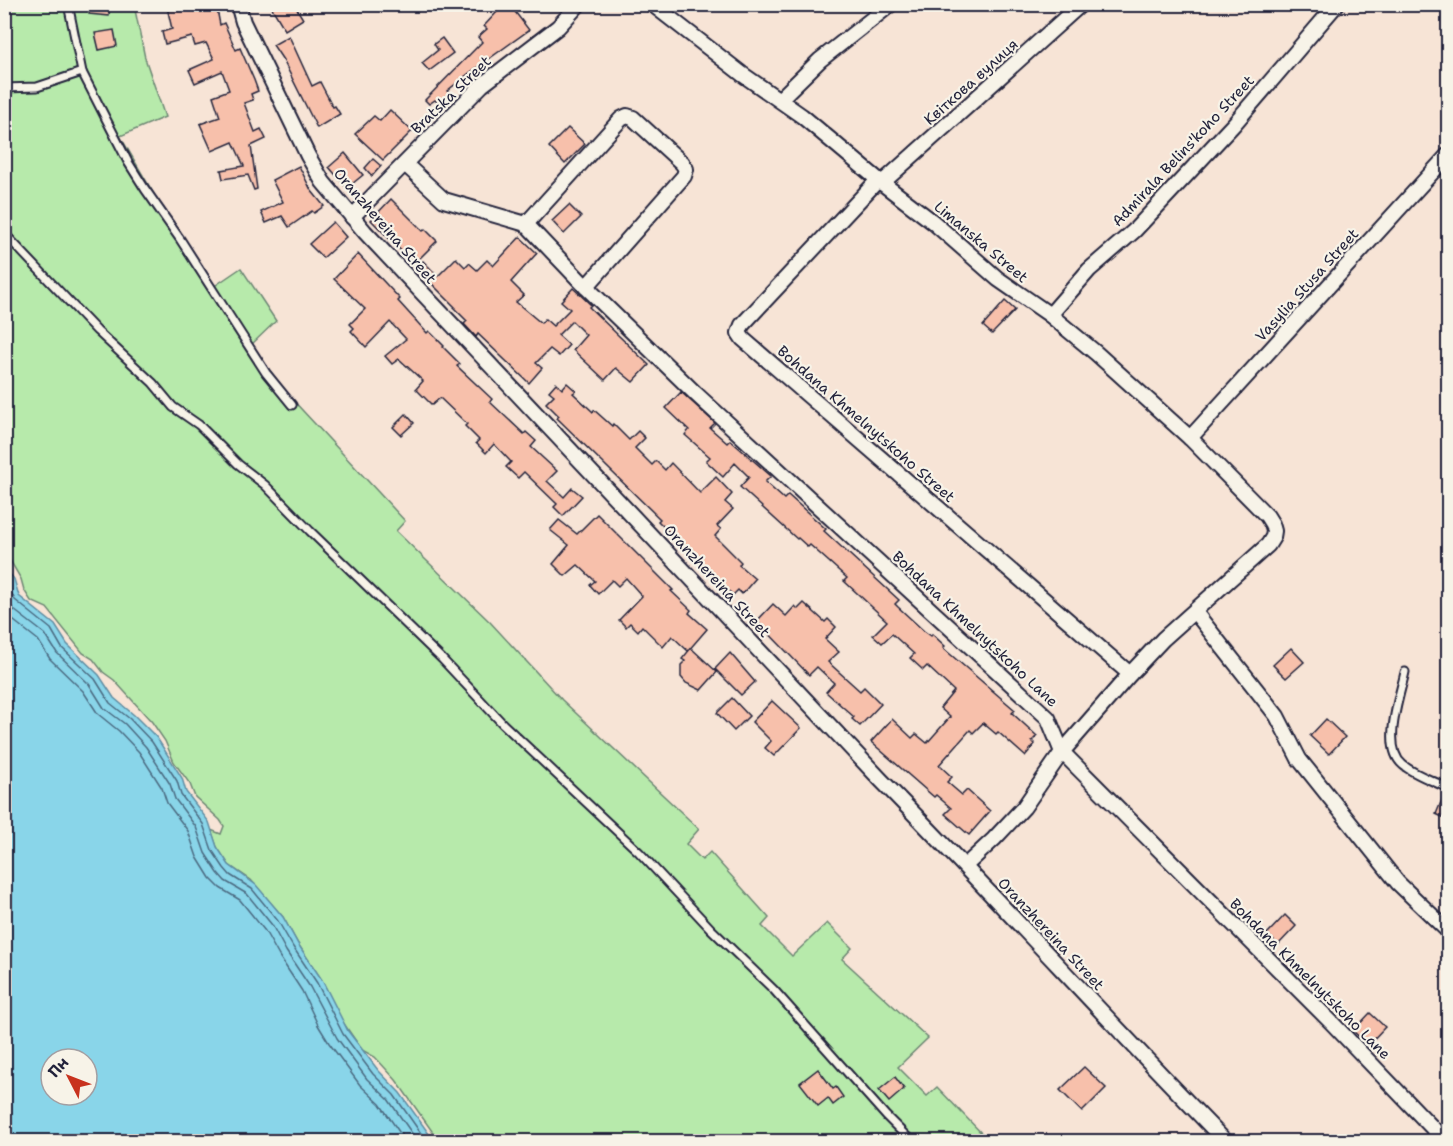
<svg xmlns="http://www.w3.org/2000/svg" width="1453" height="1146" font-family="'Shantell Sans',sans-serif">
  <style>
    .green { fill: #b7eaab; stroke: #6c8673; stroke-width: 1.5 }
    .water { fill: #89d5e9; stroke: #608da3; stroke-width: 1.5; fill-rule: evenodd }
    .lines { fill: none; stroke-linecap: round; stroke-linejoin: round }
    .shore { stroke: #4b6a81; stroke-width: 1.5 }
    .building { fill: #f7c0ab; stroke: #22223b; stroke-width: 1.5 }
    .service-casing { stroke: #22223b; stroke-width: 11 }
    .minor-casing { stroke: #22223b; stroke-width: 18 }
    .service { stroke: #f7f3e8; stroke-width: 7 }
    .minor { stroke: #f7f3e8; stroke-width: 14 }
    .labels { text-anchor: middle; stroke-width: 4.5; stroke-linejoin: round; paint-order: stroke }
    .street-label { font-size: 15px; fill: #22223b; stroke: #f7f3e8 }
  </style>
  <rect width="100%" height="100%" fill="#f7e4d6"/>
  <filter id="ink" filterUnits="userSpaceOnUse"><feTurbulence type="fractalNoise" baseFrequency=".0167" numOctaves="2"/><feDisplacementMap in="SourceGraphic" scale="12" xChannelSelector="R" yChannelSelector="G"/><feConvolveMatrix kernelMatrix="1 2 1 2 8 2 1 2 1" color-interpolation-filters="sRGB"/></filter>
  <g filter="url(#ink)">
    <path class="green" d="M4 5H134L145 58 165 117 120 136 169 220 213 287 241 268 276 321 252 344 265 364 290 397 405 521 396 531 490 622 562 700 699 829 686 844 702 860 710 852 769 918 762 926 792 956 827 923 852 948 842 959 928 1038 898 1067 927 1096 937 1087 989 1141H439L396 1080 375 1057 362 1050 338 1015 322 980 298 944 283 917 251 880 229 865 217 847 211 830 221 834 224 826 220 820 195 797 190 784 174 762 165 741 152 722 114 680 103 672 93 659 83 653 47 608 31 601 24 590 21 579 5 552Z"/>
    <path class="water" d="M5 568 14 579 19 596 55 625 67 644 99 675 114 698 134 715 157 738 182 778 186 792 209 822 217 847 229 865 256 885 283 917 298 944 322 980 348 1031 378 1070 400 1093 434 1141H5ZM51 1059H87V1095H51Z"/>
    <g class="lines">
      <g class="shore">
        <path d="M4 578 15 600 51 629 62 648 95 679 110 703 130 719 152 742 177 781 181 795 203 824 212 850 224 868 230 875 252 889 278 921 293 947 317 983 343 1034 373 1074 394 1095 427 1142"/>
        <path d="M4 596 14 610 45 634 57 653 89 684 104 708 125 724 146 747 170 784 175 799 196 827 205 853 218 873 225 881 247 894 272 925 286 951 310 987 337 1038 367 1079 388 1099 418 1142"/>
        <path d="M4 613 38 640 50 659 83 691 98 714 119 731 139 752 162 788 167 803 188 831 197 857 210 878 220 888 240 900 265 931 279 956 302 991 318 1025 329 1043 360 1085 380 1104 406 1142"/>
      </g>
    </g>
    <g class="building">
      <path d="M90 4H110L109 16 89 14Z"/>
      <path d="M178 4H216L220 25 224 23 236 50 240 48 254 80 258 91 251 94 253 100 244 103 255 132 261 129 266 139 251 146 257 189 254 190 248 175 223 179 221 170 244 166 233 142 212 151 200 124 220 117 213 96 229 90 222 71 195 83 189 70 214 59 206 43 195 46 192 37 165 44 162 32 172 29 167 7Z"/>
      <path d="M277 4H294L303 19 285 30 272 8Z"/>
      <path d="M493 4H509L529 30 468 74 447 91 450 93 439 104 435 100 429 104 425 100 482 42 478 37 487 29 484 26 498 11Z"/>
      <path d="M114 30 117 46 99 50 95 33Z"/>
      <path d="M289 36 312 86 320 82 333 107 335 106 340 114 317 128 283 60 273 45Z"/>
      <path d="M442 38 453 53 429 71 422 63 438 50 434 44Z"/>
      <path d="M390 110 412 131 383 160 355 134 374 116 380 121Z"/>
      <path d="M568 128 585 144 565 164 549 147Z"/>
      <path d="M345 153 363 175 347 188 329 167Z"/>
      <path d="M373 159 381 166 372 176 365 168Z"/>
      <path d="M299 166 311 190 324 206 314 213 312 211 289 227 282 216 266 223 261 212 283 202 272 180Z"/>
      <path d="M391 199 423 231 425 229 437 241 414 264 371 220Z"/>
      <path d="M569 205 581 217 564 234 552 221Z"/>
      <path d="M333 222 346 237 323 258 309 244Z"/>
      <path d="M520 237 537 253 511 282 524 295 516 302 541 323 545 319 553 326 570 309 561 301 573 288 591 305 589 307 649 365 633 382 616 368 605 380 573 350 586 335 572 321 558 335 569 345 559 356 550 349 536 363 542 368 529 383 478 334 476 337 464 324 467 321 454 308 455 307 416 268 423 261 438 276 456 258 465 267 469 263 477 270 487 260 493 266Z"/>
      <path d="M358 254 400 299 398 301 427 333 429 331 444 346 443 347 460 364 457 366 492 399 490 402 524 434 526 432 536 441 531 447 557 471 547 481 564 497 572 488 582 496 563 516 554 507 557 504 524 472 518 478 506 467 511 462 494 444 486 453 476 443 479 440 465 426 467 424 440 398 432 405 416 389 423 381 399 359 392 364 385 356 406 339 390 322 366 347 351 331 354 328 350 324 365 309 334 279Z"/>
      <path d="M1005 301 1015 310 992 334 983 326Z"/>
      <path d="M556 383 562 389 567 383 576 391 573 393 593 412 594 410 612 426 613 424 629 440 638 431 645 438 635 448 652 465 656 461 665 470 671 463 700 493 716 477 732 494 725 502 733 509 717 526 721 529 715 536 741 562 739 565 755 579 742 594 738 590 733 595 723 586 658 521 660 519 557 418 559 416 546 403 554 395 549 391Z"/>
      <path d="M681 392 715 423 710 428 727 443 730 440 771 476 765 482 784 499 788 495 826 529 824 531 899 600 895 604 898 607 924 631 931 636 932 634 945 646 943 648 1015 710 1012 713 1037 736 1032 741 1035 744 1025 756 998 732 996 734 983 723 973 733 970 730 939 765 952 777 947 782 962 795 967 790 990 811 969 835 945 814 951 808 936 795 934 797 871 742 892 719 912 738 916 734 927 743 950 717 940 708 954 691 927 666 923 670 910 658 914 654 892 634 882 643 873 635 887 621 844 581 847 578 810 545 808 547 798 538 797 539 740 487 749 477 735 463 723 477 706 461 710 457 685 435 689 430 666 408Z"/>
      <path d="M406 414 414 423 401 435 393 427Z"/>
      <path d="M597 514 673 590 671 591 691 610 689 613 707 629 688 651 672 636 663 647 642 626 638 631 630 623 626 627 619 620 642 596 626 578 618 586 612 580 598 594 590 585 595 581 578 565 565 576 553 564 569 545 550 530 559 520 577 534Z"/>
      <path d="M804 603 825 622 828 619 836 627 825 639 839 652 828 662 860 691 864 687 881 704 860 726 852 719 854 717 826 692 834 683 817 667 809 675 757 621 773 604 786 616 795 606 798 609Z"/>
      <path d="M691 648 717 672 701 690 686 683 681 677V665L685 661 682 659Z"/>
      <path d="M1291 648 1304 662 1286 678 1273 665Z"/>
      <path d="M730 653 755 682 741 695 715 669Z"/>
      <path d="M732 698 749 716 734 731 717 713Z"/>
      <path d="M772 701 801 728 774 756 765 748 771 741 752 722Z"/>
      <path d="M1326 719 1345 737 1329 754 1310 736Z"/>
      <path d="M1445 793 1449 794V820L1436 814Z"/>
      <path d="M1285 915 1296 926 1278 945 1267 934Z"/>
      <path d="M1370 1013 1385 1027 1368 1045 1353 1031Z"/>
      <path d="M1084 1067 1106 1088 1082 1112 1060 1090Z"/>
      <path d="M818 1069 833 1089 836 1087 843 1097 833 1105 828 1098 818 1106 800 1083Z"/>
      <path d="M895 1077 904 1089 889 1102 879 1090Z"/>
    </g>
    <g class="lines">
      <g class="service-casing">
        <g id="service">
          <path d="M68 4 82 72"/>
          <path d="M4 88 37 87 82 72 128 162 145 189 180 239 266 373 292 405"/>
          <path d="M4 233 97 331 153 383 173 407 199 425 238 464 265 485 310 531 442 659 503 724 639 852 711 929 774 990 886 1116 912 1142"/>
          <path d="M1405 672C1400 696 1381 747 1403 765 1415 775 1434 781 1448 788"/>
        </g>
      </g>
      <g class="minor-casing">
        <g id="minor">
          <path d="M238 4 243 22 308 156 323 182 365 232 881 780C998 899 1109 1022 1226 1142"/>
          <path d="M652 4 742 74 802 116 882 183 933 222 998 279 1050 315 1096 353 1190 438 1267 516 1272 524 1274 531 1273 537 1268 545 1163 639 1130 674 1062 752 1024 807 994 839 965 866"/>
          <path d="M780 99 820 60 891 4"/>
          <path d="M405 164 444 200 526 224 586 287 696 394 1048 718 1062 752 1332 1023 1446 1142"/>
          <path d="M878 180 742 325 739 333 743 339 1130 674"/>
          <path d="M882 183 1081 4"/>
          <path d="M352 217 482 85 558 27 579 4"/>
          <path d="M526 224 621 119 627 116 633 118 682 163 686 169 684 176 586 287"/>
          <path d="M1050 315 1089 270 1134 231 1234 124 1337 4"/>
          <path d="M1190 438 1448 155"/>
          <path d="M1195 612 1277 716 1299 759 1398 883 1448 931"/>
        </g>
      </g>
      <use href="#service" class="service"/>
      <use href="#minor" class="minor"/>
    </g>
  </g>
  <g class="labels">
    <g class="street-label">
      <text transform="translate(971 82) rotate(-42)" y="5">Квіткова вулиця</text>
      <text transform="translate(451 95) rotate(-44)" y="5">Bratska Street</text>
      <text transform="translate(1183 151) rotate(-47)" y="5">Admirala Belins'koho Street</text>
      <text transform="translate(385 226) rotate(49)" y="5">Oranzhereina Street</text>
      <text transform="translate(981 242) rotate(40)" y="5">Limanska Street</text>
      <text transform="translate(1307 285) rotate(-48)" y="5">Vasylia Stusa Street</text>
      <text transform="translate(866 424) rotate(41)" y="5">Bohdana Khmelnytskoho Street</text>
      <text transform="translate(717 581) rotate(47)" y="5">Oranzhereina Street</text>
      <text transform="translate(975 629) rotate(43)" y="5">Bohdana Khmelnytskoho Lane</text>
      <text transform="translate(1051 934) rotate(47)" y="5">Oranzhereina Street</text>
      <text transform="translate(1310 979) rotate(45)" y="5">Bohdana Khmelnytskoho Lane</text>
    </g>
  </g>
  <rect width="1453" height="1146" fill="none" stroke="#f7f3e8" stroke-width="24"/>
  <rect x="12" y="12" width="1429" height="1122" fill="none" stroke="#22223b" stroke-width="2" filter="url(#ink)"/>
  <g transform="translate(69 1077) rotate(312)"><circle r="28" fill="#f7f3e8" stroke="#a29fa3" stroke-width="1.5"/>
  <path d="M0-4.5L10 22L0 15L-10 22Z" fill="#c8321e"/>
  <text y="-9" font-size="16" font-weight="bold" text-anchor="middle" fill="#22223b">Пн</text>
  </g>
</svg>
